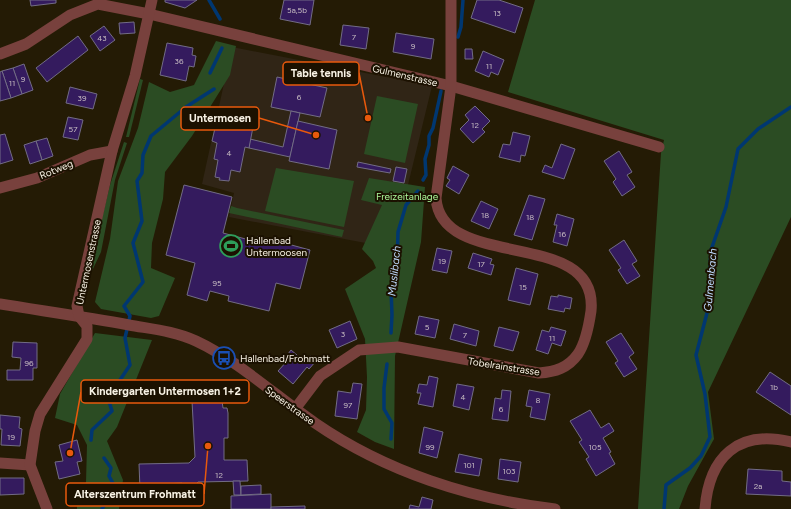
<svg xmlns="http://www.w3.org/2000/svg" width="791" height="509" font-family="Figtree,sans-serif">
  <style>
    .education { fill: #302516 }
    .green { fill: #2b4c23 }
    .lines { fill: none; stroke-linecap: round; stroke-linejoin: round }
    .stream { stroke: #003771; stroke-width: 3.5 }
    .building { fill: #341b5e; stroke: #726c85 }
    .street { stroke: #78413d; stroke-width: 11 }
    .labels { text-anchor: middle; stroke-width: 4; stroke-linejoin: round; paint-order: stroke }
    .number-label { font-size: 8px; fill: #c7bcc2 }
    .street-label { font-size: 10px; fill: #f8f2e4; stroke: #1b1100 }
    .park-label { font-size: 10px; fill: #abf699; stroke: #1b1100 }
    .poi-label { font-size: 10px; fill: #f8f2e4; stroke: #1b1100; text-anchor: start }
    .water-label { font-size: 11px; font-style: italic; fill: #bfdafd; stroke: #1b1100 }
    .leader { fill: none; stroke: #e8590c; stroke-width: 1.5 }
    .callout-dot { fill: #e8590c; stroke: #1b1100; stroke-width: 1.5 }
    .callout { fill: #1b1100; stroke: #e8590c; stroke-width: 1.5 }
    .callout-label { font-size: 11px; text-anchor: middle; font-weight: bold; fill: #f8f2e4 }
  </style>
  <rect width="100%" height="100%" fill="#241b05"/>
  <path class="education" d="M232 47 432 86 406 193 376 245 229 217 234 193 202 184Z"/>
  <g class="green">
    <path d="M535 0H791V217L708 392 714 439 688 486 679 509H638L661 153 664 140 508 92Z"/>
    <path d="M216 41 236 46 230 75 192 136 165 172 163 199 152 243 151 268 175 278 159 316 151 318 101 309 95 302 110 239 118 181 138 128 149 82 170 92 194 85Z"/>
    <path d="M140 79 143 80 129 137H126Z"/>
    <path d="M377 96 418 104 405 163 364 154Z"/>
    <path d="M124 142 127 143 115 180 101 252 92 271H89L110 185Z"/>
    <path d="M276 168 354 181 344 227 265 211Z"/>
    <path d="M369 178 425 187 421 242 395 356 394 449 375 442 357 432 366 410 367 377 365 339 345 289 376 268 373 261 362 249 382 205 361 200Z"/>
    <path d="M231 206 237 208 344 230 342 237 229 213Z"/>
    <path d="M95 333 152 340 117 427 107 441 123 480 119 509H77V503L86 482 87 445 77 425 55 418 60 394Z"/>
  </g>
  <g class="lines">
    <g class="stream">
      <path d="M209 0 220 19"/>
      <path d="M458 37 461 27 463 0"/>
      <path d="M210 73 222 48"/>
      <path d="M423 180 426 175 425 159 429 145V136L433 128 441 91"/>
      <path d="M391 333 392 315 391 289 397 267 398 232 406 205 418 191"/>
      <path d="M387 364 384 388V409L392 423 391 439"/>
      <path d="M91 440 92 430 112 411 108 398 130 365 125 338 130 316 124 306 143 282 133 243 142 221 137 181 142 173 143 155 151 136 186 107 214 89"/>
      <path d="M102 509 115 487 109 476 111 468 104 458"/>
      <path d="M664 509 666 485 690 468 701 456 710 437 705 394 696 355 707 313 711 250 726 207 738 149 758 129 791 107"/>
    </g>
  </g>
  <g class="building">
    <path d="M30 0H56V3L31 6Z"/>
    <path d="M165 0H197L185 8 165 2Z"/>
    <path d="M284 0H314L310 25 280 19Z"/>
    <path d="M477 0H499L523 8 515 33 471 18Z"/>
    <path d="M134 22 135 33 120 34 119 23Z"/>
    <path d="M343 25 369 28 366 49 340 45Z"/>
    <path d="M104 26 115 40 100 51 90 36Z"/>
    <path d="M396 33 434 39 431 59 393 52Z"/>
    <path d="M78 36 88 50 47 82 36 68Z"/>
    <path d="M167 43 193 48 192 55 196 56 194 67 189 66 186 81 160 75Z"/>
    <path d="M465 49H472L473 59H465Z"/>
    <path d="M483 51 504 60 498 75 491 72 489 77 475 71Z"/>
    <path d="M24 64 33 90 22 94 13 68Z"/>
    <path d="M13 68 22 94 11 98 2 71Z"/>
    <path d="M2 71 11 98 0 101V72Z"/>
    <path d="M277 77 327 88 320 117 271 107Z"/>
    <path d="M70 87 97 94 93 109 66 103Z"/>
    <path d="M475 106 490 121 482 129 485 132 473 143 460 129 469 120 465 115Z"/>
    <path d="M291 111 300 113 290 157 249 148 250 139 283 147Z"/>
    <path d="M68 117 83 120 78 140 63 137Z"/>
    <path d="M298 121 337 130 329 169 289 161Z"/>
    <path d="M236 123 253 127 249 148 245 147 240 172 231 170 229 181 219 180 220 178 215 177 218 160 214 159 217 143 212 141 216 124 235 128Z"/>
    <path d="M513 132 530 136 525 156 521 155 520 162 499 157 503 144 510 145Z"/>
    <path d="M5 134 13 160 0 164V135Z"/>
    <path d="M47 138 53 156 42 160 36 141Z"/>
    <path d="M36 141 42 160 30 164 24 145Z"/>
    <path d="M561 144 575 149 564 179 542 172 545 165 552 168Z"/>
    <path d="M619 151 632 172 627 175 635 187 622 196 613 182 616 179 604 161Z"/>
    <path d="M358 162 391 169 390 173 357 167Z"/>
    <path d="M453 166 469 175 459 194 446 186 450 180 447 178Z"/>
    <path d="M396 167 407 169 404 183 393 181Z"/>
    <path d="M184 185 232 197 223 233 257 242 258 236 310 250 300 289 276 283 269 311 228 301 229 296 210 291 207 301 187 295 195 263 166 255Z"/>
    <path d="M529 195 545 199 532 240 514 235Z"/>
    <path d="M481 201 498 209 489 229 471 221Z"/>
    <path d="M557 214 574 219 567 246 553 242 557 225H554Z"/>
    <path d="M624 240 637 261 632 264 640 276 627 284 618 270 621 268 609 250Z"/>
    <path d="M437 248 452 251 447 273 432 270Z"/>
    <path d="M473 253 492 259 490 264 494 265 491 275 468 268Z"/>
    <path d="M516 268 538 274 530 305 508 300Z"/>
    <path d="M558 295 572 298 570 309 565 308 564 312 548 309 551 296 558 297Z"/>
    <path d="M419 316 439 320 435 338 415 334Z"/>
    <path d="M350 321 357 339 337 348 329 330Z"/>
    <path d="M454 324 479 331 476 346 450 339Z"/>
    <path d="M499 327 519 332 513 351 494 346Z"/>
    <path d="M551 327 566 331 561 346 552 343 548 354 536 350 542 330 549 332Z"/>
    <path d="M621 333 634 353 629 357 637 369 624 377 615 363 618 361 606 342Z"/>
    <path d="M13 342 37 343V368H33V380H7V370H20L21 358 12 357Z"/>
    <path d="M291 350 304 361 310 355 316 361 309 369 307 367 293 384 278 371 288 360 285 358Z"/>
    <path d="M770 372 791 386V415L756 392Z"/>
    <path d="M429 376 438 378 433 407 418 404 421 393H417L419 384 427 385Z"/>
    <path d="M353 383 362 384 357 419 335 416 338 391 351 393Z"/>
    <path d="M457 384 474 387 469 410 453 406Z"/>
    <path d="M502 390 511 391 508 421 492 419 495 398 501 399Z"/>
    <path d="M529 390 550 394 545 420 530 417 532 407 526 406Z"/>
    <path d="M192 401H222L223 408H227L228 413V438H224V460H247L248 481 198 482 193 487 183 488 182 483 163 484V488L140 489 139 464 189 463 195 457Z"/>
    <path d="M590 410 601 428 609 423 614 431 603 438 611 452 609 453 615 464 596 476 586 459 589 457 579 442 582 440 570 421Z"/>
    <path d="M0 415 20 417 19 428 22 429 20 446 1 445 2 429H0Z"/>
    <path d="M424 427 443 432 437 458 419 453Z"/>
    <path d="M77 440 82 461 77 462 80 474 59 479 55 462 63 461 59 445Z"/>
    <path d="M459 454 482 459 479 476 455 472Z"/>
    <path d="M500 459 521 462 518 482 498 479Z"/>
    <path d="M748 469 782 471V481L791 482V496L746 494Z"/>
    <path d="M0 478H24V494L0 495Z"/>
    <path d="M233 481H240L241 495H234Z"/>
    <path d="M261 485V494L241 495V486Z"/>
    <path d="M271 494V509H231V496Z"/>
    <path d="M422 497 433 500 431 509H409L410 505 419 507Z"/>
    <path d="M305 506V509H271V507Z"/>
  </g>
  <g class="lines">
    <g class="street">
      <path d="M0 54 26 44 70 15 98 4 149 14 451 86 659 147"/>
      <path d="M0 188 37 178 90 155 112 151"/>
      <path d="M0 304C43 311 86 317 129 325 151 329 175 331 196 341 237 360 277 397 315 423 386 472 471 499 555 509"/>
      <path d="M295 409 320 376 359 350 398 347 539 373C555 372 568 368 578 354 586 342 589 325 591 311 599 226 441 273 436 198L451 86V0"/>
      <path d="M0 463 30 465"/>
      <path d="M47 509 30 465 35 431 40 414 87 339V326L79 316 77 306 112 151 135 76 152 0"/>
      <path d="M705 509C709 457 738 429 791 442"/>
    </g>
  </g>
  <defs>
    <g id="stadium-ring" transform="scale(1.15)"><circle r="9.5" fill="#1b1100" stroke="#2e9e5b" stroke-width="1.5"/><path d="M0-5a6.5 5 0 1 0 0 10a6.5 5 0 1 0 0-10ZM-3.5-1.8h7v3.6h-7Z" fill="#2e9e5b"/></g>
    <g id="bus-ring" transform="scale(1.15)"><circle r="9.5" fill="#1b1100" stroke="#1a4fb4" stroke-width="1.5"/><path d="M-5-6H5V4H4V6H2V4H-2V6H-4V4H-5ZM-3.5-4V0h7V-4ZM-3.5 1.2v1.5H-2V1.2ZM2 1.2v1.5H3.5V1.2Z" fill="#1a4fb4"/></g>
  </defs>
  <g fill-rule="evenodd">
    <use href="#stadium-ring" x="231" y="246"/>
    <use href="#bus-ring" x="224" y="358"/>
  </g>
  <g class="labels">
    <g class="number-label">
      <text x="297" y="13">5a,5b</text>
      <text x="497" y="16">13</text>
      <text x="354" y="40">7</text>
      <text x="102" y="41">43</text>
      <text x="413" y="49">9</text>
      <text x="179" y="64">36</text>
      <text x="489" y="69">11</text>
      <text x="23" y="82">9</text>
      <text x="12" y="86">11</text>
      <text x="299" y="100">6</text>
      <text x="82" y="101">39</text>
      <text x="475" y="128">12</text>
      <text x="73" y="132">57</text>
      <text x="229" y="156">4</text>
      <text x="485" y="218">18</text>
      <text x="530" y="220">18</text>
      <text x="562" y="237">16</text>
      <text x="442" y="264">19</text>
      <text x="481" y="267">17</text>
      <text x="217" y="286">95</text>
      <text x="523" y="290">15</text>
      <text x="427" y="330">5</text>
      <text x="343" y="337">3</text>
      <text x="465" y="338">7</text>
      <text x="552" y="341">11</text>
      <text x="29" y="366">96</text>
      <text x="774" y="390">1b</text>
      <text x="463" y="400">4</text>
      <text x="538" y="403">8</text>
      <text x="348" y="408">97</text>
      <text x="501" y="412">6</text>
      <text x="11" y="440">19</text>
      <text x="430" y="450">99</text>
      <text x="595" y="450">105</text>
      <text x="469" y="468">101</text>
      <text x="509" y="474">103</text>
      <text x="219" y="478">12</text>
      <text x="758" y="489">2a</text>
    </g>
    <g class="street-label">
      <text transform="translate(405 75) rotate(13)" y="4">Gulmenstrasse</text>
      <text transform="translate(56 169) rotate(-22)" y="4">Rotweg</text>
      <text transform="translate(88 262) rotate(-78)" y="4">Untermosenstrasse</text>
      <text transform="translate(504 366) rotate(9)" y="4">Tobelrainstrasse</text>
      <text transform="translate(290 405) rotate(36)" y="4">Speerstrasse</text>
    </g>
    <g class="park-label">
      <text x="407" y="200">Freizeitanlage</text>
    </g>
    <g class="poi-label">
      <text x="246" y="244">Hallenbad<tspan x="246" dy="12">Untermoosen</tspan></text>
      <text x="240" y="362">Hallenbad/Frohmatt</text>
    </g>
    <g class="water-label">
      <text transform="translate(394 271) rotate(-84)" y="4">Muslibach</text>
      <text transform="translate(710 280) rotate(-85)" y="4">Gulmenbach</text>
    </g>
  </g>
  <path class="leader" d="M368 118L359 73M316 135L259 118M70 453L81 392M208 446L204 494"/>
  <g class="callout-dot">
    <circle cx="368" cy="118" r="4"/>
    <circle cx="316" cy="135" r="4"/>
    <circle cx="70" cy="453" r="4"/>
    <circle cx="208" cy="446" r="4"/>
  </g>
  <g class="callout">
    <rect x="283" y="62" width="76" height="23" rx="4"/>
    <rect x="181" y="107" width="78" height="23" rx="4"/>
    <rect x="81" y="380" width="168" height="23" rx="4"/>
    <rect x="66" y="483" width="138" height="23" rx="4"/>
  </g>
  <g class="callout-label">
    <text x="321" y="77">Table tennis</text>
    <text x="220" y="122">Untermosen</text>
    <text x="165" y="395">Kindergarten Untermosen 1+2</text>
    <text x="135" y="498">Alterszentrum Frohmatt</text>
  </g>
</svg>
